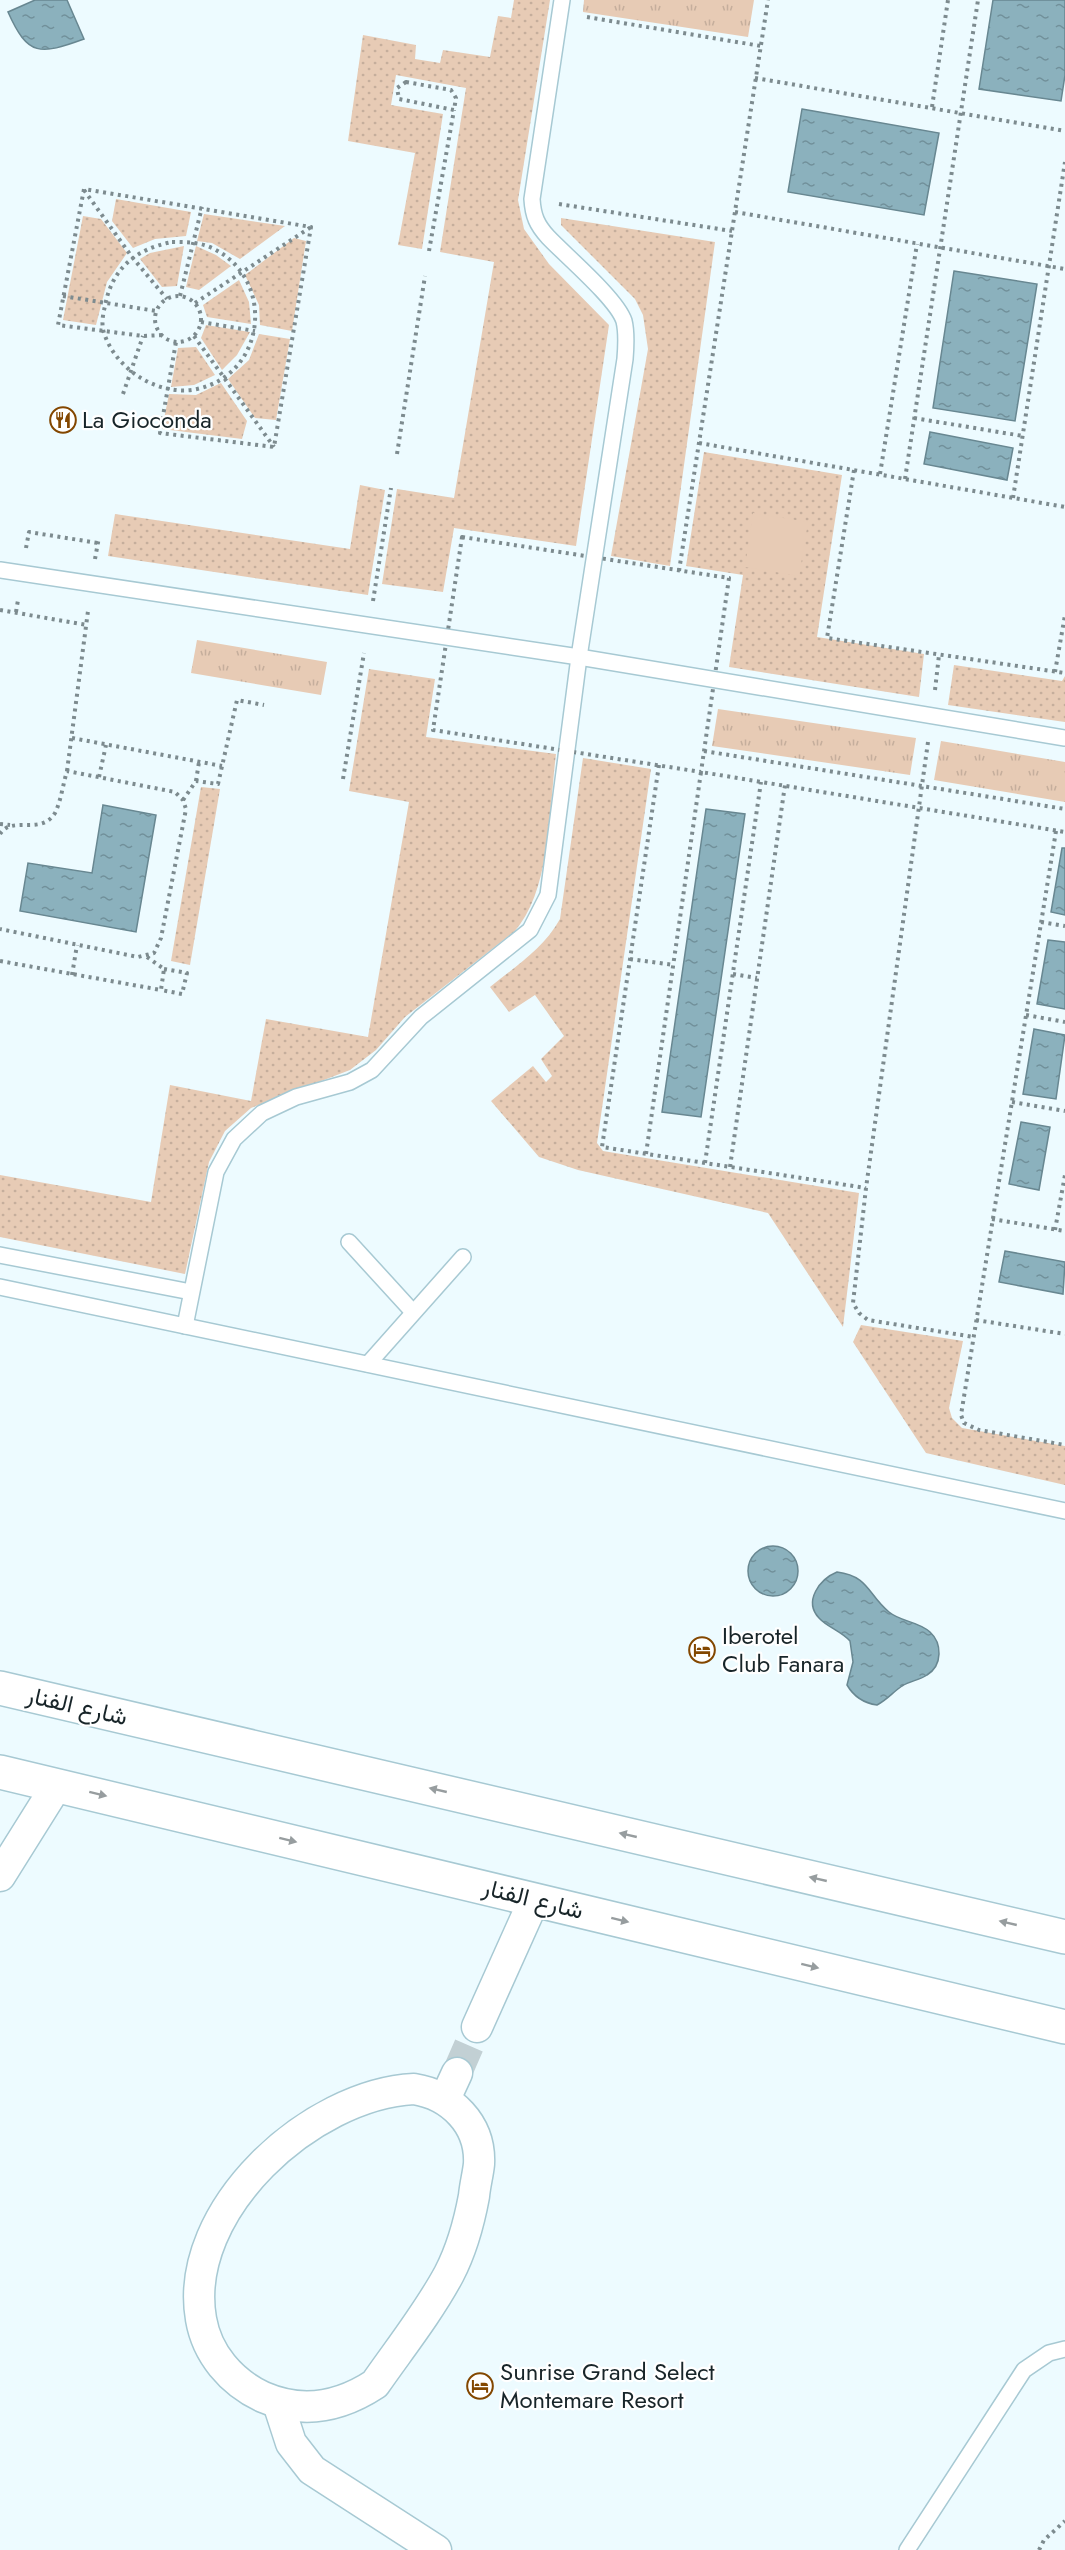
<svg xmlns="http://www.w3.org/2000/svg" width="1065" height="2550" font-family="Jost,Vazirmatn,sans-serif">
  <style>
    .grass { fill: url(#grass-tufts) }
    .garden { fill: url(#garden-dots) }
    .pitch { fill: #e7cbb5 }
    .water { fill: url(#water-ripples); stroke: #688791; stroke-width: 1.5 }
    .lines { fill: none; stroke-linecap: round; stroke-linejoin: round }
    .minor-tunnel { stroke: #c2d0d4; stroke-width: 30; stroke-dasharray: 30 15; stroke-linecap: butt }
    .service-casing { stroke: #a7c9d3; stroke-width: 18 }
    .minor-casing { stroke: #a7c9d3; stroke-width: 33 }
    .secondary-casing { stroke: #a7c9d3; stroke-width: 36 }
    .path { stroke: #7d8b8f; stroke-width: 4; stroke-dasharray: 3 4.5; stroke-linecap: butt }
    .service { stroke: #fff; stroke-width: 15 }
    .minor { stroke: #fff; stroke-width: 30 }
    .secondary { stroke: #fff; stroke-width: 33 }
    .oneway { fill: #979d9f }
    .labels { text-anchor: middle; stroke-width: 4.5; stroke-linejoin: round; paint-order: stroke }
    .poi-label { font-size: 24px; fill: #182529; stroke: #fff; text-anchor: start }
    .street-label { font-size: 24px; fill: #182529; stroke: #fff }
  </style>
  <defs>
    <pattern id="grass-tufts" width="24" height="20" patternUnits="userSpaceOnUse" patternTransform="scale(1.5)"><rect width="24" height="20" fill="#e7cbb5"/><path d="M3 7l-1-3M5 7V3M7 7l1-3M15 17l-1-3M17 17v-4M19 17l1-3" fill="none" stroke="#c5ae9c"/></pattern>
    <pattern id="garden-dots" width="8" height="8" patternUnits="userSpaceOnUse" patternTransform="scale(1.5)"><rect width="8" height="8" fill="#e7cbb5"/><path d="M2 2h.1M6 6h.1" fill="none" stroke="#c5ae9c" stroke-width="1.8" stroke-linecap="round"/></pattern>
    <pattern id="water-ripples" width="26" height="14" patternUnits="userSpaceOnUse" patternTransform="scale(1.5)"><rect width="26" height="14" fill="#8bb1bd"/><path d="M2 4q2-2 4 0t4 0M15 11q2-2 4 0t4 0" fill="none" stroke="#71909a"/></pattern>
  </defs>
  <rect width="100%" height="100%" fill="#edfbff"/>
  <g class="grass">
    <path d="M584 0H754L748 37 583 12Z"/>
    <path d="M197 640 327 662 321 695 191 673Z"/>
    <path d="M718 709 916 738 910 775 712 746Z"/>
    <path d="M941 741 1065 762V802L934 780Z"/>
  </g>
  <g class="garden">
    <path d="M514 0H550L518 200 524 229 549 264 609 325 576 546 454 528 443 592 382 584 397 489 454 498 494 262 440 252 466 88 396 75 391 105 443 114 422 249 398 245 415 153 348 141 363 35 416 45 415 59 440 63 443 50 490 57 498 16 511 18Z"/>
    <path d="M116 199 191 212 186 236 155 239 133 248 112 221Z"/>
    <path d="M204 214 285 226 240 259 212 243 197 241Z"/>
    <path d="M83 216 101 219 127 253 107 282 96 325 63 320Z"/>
    <path d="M561 218 715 242 670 566 611 556 648 349 643 315 635 299 561 225Z"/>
    <path d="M294 238 306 241 292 331 260 325 259 305 245 275Z"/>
    <path d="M184 246 177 286 162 287 140 259 150 253Z"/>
    <path d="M196 246 216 255 231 266 199 290 186 287Z"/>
    <path d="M239 280 249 302 251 324 207 317 203 305Z"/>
    <path d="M206 325 250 332 237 355 222 370 201 338Z"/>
    <path d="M259 334 290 339 276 420 255 418 228 379 249 360Z"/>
    <path d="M196 347 215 375 194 385 171 387 178 348Z"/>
    <path d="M221 383 247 421 242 439 162 429 169 394 196 395Z"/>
    <path d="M704 452 842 475 817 637 924 654 919 697 729 667 743 575 686 566Z"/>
    <path d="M360 485 385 490 368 595 108 556 115 514 350 549Z"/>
    <path d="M954 665 1062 681 1065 676V722L948 705Z"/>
    <path d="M369 669 435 679 426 737 556 754C549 809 551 891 514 932L405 1017 376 1050 350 1070 251 1108 225 1131 209 1162 185 1274 0 1237V1175L151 1202 170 1085 251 1101 266 1019 368 1037 409 802 349 791Z"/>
    <path d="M583 758 651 769 597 1143 603 1151 859 1193 843 1327 768 1213 578 1170 539 1157 491 1101 533 1066 546 1082 552 1076 541 1059 564 1036 535 995 509 1012 490 987C516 966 544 948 560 919Z"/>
    <path d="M201 787 220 789 190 965 171 961Z"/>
    <path d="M861 1325 963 1341 949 1408 952 1418 962 1428 1065 1446V1485L926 1453 853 1342Z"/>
  </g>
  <path class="pitch" d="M753 513 808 522 799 576 745 567Z"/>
  <g class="water">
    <path d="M35 0H67L84 39C40 55 28 57 8 12Z"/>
    <path d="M993 0H1065V75L1061 101 979 89Z"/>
    <path d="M802 109 939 133 924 215 788 192Z"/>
    <path d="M954 271 1037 284 1015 421 933 408Z"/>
    <path d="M930 432 1013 448 1007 480 924 464Z"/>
    <path d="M103 805 156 815 136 932 20 911 28 863 92 873Z"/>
    <path d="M706 809 745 814 701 1117 662 1112Z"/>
    <path d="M1062 848H1065V915L1051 912Z"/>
    <path d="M1048 940 1065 942V1009L1037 1004Z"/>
    <path d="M1034 1029 1065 1035 1056 1099 1023 1094Z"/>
    <path d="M1021 1122 1050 1127 1039 1190 1009 1184Z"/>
    <path d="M1005 1251 1065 1262 1063 1294 999 1282Z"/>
    <circle cx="773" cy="1571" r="25"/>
    <path d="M837 1572C869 1576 868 1595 889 1612 901 1622 918 1621 930 1632 942 1643 943 1665 927 1675 920 1680 910 1681 902 1686 893 1692 887 1700 877 1705 863 1703 854 1697 847 1685L853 1662 850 1641C841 1631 827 1627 819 1618 803 1601 820 1579 837 1572Z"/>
  </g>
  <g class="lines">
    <path class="minor-tunnel" d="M457 2073 477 2027"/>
    <g class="service-casing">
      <g id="service">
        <path d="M0 570 579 657 1065 738"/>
        <path d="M349 1242 412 1311"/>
        <path d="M0 1255 191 1292"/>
        <path d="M0 1287 1065 1511"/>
        <path d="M185 1326 216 1172 234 1139 262 1113 296 1097 350 1082 372 1070 421 1017 530 930 548 895 579 657 625 359C626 347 627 333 624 321 617 299 566 256 548 237 537 225 533 216 532 199L562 0"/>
        <path d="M368 1364 463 1257"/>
        <path d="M907 2550 1024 2370 1049 2353 1065 2349"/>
      </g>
    </g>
    <g class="minor-casing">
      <g id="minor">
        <path d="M0 1876 57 1785"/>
        <path d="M477 2027 534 1900"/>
        <path d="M414 2089C451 2095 481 2124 479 2164 478 2174 475 2185 474 2196 469 2223 462 2249 449 2274 428 2313 400 2348 375 2384 340 2407 302 2414 263 2397 231 2382 207 2354 201 2319 182 2210 311 2094 414 2089Z"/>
        <path d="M445 2099 457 2073"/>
        <path d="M278 2403 291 2443 312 2470 436 2550"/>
      </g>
    </g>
    <g class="secondary-casing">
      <g id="secondary">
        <path d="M0 1688 1065 1937"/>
        <path d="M0 1772 1065 2027"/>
      </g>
    </g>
    <g class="path">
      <path d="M587 17 761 46"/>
      <path d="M755 78 1065 131"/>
      <path d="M406 82 451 90 456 98 454 110 399 99 397 88Z"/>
      <path d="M932 107 948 0"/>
      <path d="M84 190 132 257 167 299"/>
      <path d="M559 204 732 231"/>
      <path d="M735 212 1065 269"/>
      <path d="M172 242C186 242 199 242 212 248 276 278 267 374 197 389 159 397 116 370 104 333 101 324 103 314 105 306 112 268 136 249 172 242Z"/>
      <path d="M429 251 454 110"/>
      <path d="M63 296 156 311"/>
      <path d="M180 296 202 207"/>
      <circle cx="178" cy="319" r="23"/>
      <path d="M195 303 311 227"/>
      <path d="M201 322 255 331"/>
      <path d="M162 335 143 336 58 325 84 189 311 227 274 447 160 433 176 342"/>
      <path d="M194 336 274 447"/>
      <path d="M123 394 143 336"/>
      <path d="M914 418 1023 436"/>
      <path d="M699 443 1065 507"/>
      <path d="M397 454 425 276"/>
      <path d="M854 470 827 638 1065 673"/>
      <path d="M880 474 917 244"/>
      <path d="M905 479 978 0"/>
      <path d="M1013 498 1065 162"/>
      <path d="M462 537 729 578 701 772 433 730Z"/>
      <path d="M26 548 29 532 98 543"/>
      <path d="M95 559 99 537"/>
      <path d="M679 571 768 0"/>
      <path d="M373 601 391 488"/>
      <path d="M0 610 87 625"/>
      <path d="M16 612 18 600"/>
      <path d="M1055 672 1065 615"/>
      <path d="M935 690 939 655"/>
      <path d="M72 738 222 766"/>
      <path d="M928 742 866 1188 853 1303 859 1313 868 1320 974 1337"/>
      <path d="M704 751 1065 809"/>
      <path d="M659 765 602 1147 866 1188"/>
      <path d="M67 771 88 611"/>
      <path d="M99 777 106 745"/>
      <path d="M343 779 364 653"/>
      <path d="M196 781 199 762"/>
      <path d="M183 800 196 781 218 784 237 700 264 705"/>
      <path d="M0 824 10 825"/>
      <path d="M1056 831 961 1415 964 1423 979 1430 1065 1445"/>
      <path d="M0 834C12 815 41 836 55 813 61 801 63 784 67 771L175 792 183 800 186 809 161 938 154 953 138 957 0 929"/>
      <path d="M1041 922 1065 926"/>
      <path d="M147 957 164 969"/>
      <path d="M630 959 674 965"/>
      <path d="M0 961 161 990"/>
      <path d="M164 969 187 973 182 994 161 990Z"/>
      <path d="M733 974 757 978"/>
      <path d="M72 975 77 945"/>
      <path d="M1026 1015 1065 1022"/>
      <path d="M1012 1102 1065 1111"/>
      <path d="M646 1154 701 772 1065 832"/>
      <path d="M705 1163 761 782"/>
      <path d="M730 1167 785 785"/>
      <path d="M992 1219 1065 1231"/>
      <path d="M1055 1230 1065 1175"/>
      <path d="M976 1320 1065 1334"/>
      <path d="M1039 2550 1044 2540 1065 2521"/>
    </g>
    <use href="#service" class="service"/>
    <use href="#minor" class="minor"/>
    <use href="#secondary" class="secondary"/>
  </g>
  <defs><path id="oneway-solid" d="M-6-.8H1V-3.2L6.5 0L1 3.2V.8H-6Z" transform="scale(1.5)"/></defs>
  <g class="oneway">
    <use href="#oneway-solid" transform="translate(438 1790) rotate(-167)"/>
    <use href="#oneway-solid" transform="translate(98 1794) rotate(14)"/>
    <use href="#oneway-solid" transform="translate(628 1835) rotate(-167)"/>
    <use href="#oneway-solid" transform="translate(288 1840) rotate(14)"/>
    <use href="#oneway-solid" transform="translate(818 1879) rotate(-167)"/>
    <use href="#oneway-solid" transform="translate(620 1920) rotate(14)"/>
    <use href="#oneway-solid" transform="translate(1008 1923) rotate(-167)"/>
    <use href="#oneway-solid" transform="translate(810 1966) rotate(14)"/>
  </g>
  <defs>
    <g id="restaurant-ring" transform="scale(1.35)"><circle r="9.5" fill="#fff" stroke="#834700" stroke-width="1.5"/><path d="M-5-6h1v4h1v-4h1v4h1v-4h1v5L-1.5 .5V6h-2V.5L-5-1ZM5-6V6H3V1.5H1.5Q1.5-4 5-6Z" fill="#834700"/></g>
    <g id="hotel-ring" transform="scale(1.35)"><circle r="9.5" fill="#fff" stroke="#834700" stroke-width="1.5"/><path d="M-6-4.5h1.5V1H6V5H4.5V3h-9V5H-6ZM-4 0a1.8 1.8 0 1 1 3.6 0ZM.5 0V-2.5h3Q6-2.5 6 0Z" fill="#834700"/></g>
  </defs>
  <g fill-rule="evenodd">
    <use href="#restaurant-ring" x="63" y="420"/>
    <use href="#hotel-ring" x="702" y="1650"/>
    <use href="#hotel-ring" x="480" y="2386"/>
  </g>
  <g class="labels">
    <g class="poi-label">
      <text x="82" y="428">La Gioconda</text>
      <text x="722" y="1644">Iberotel<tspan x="722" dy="28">Club Fanara</tspan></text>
      <text x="500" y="2380">Sunrise Grand Select<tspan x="500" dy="28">Montemare Resort</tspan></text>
    </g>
    <g class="street-label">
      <text transform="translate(77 1706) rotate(13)" y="8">شارع الفنار</text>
      <text transform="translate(533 1899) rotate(14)" y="8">شارع الفنار</text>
    </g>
  </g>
</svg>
